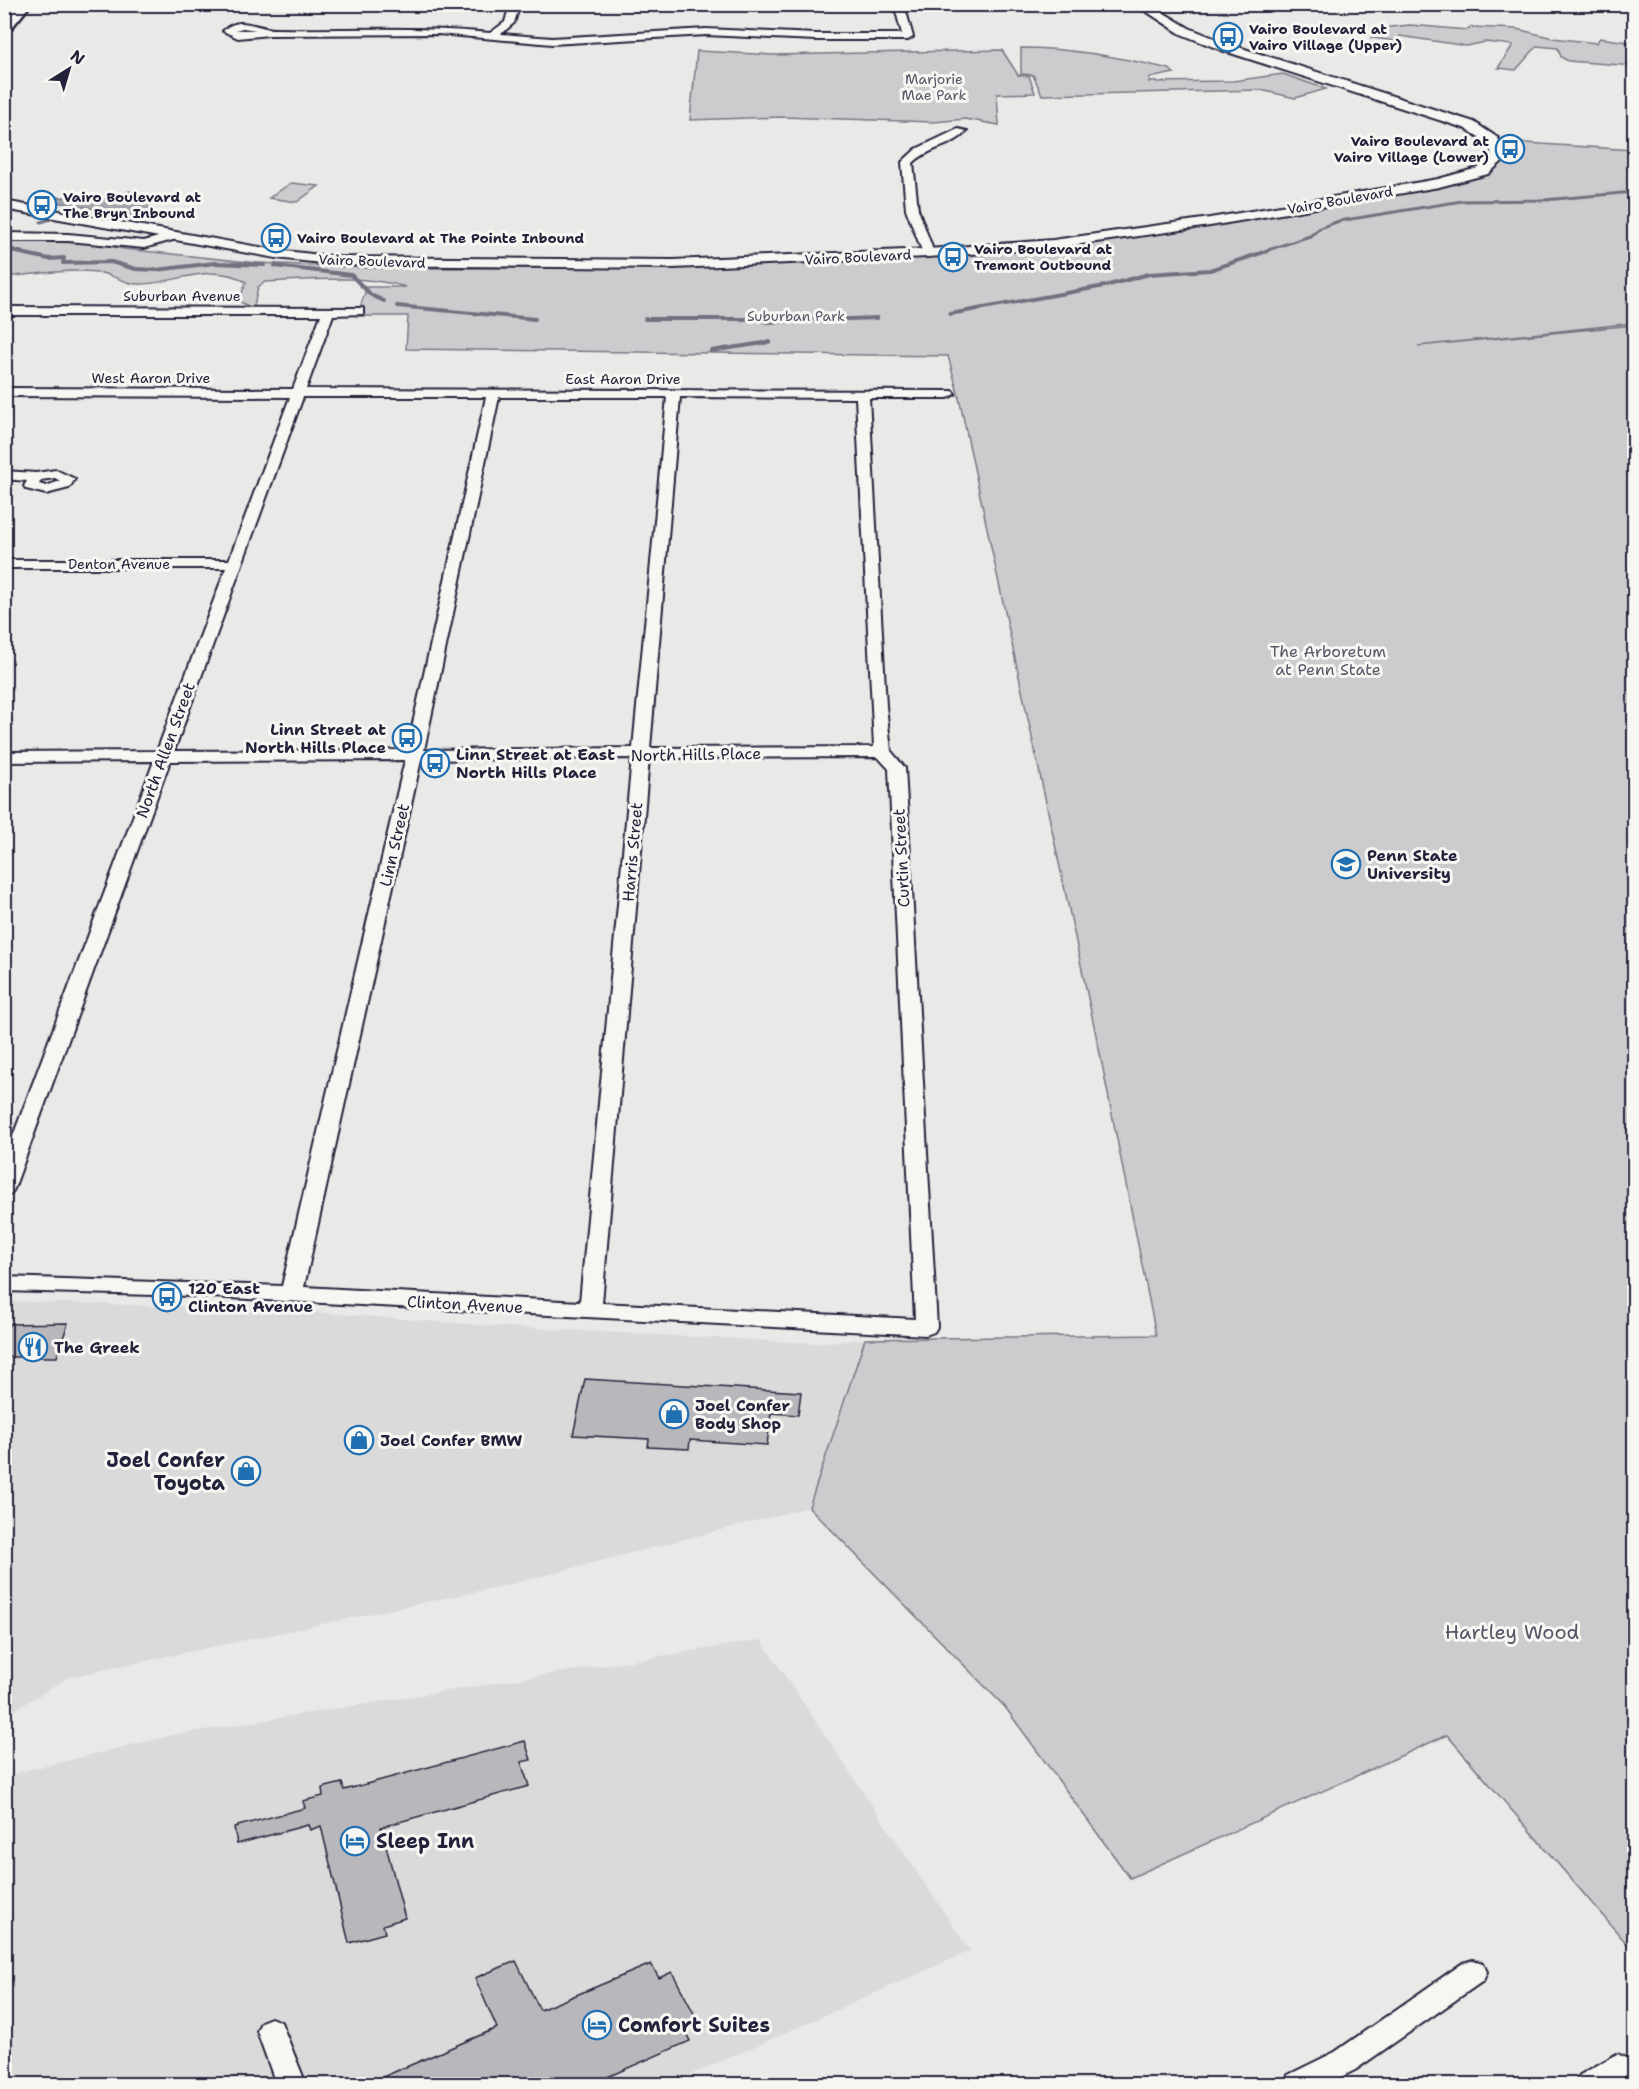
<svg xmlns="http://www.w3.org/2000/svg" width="1639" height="2089" font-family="'Shantell Sans',sans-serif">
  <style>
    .built { fill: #dadada }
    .green { fill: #ccccce; stroke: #777784; stroke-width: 1.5 }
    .water { fill: #a5a5ac; stroke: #71717f; stroke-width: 1.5 }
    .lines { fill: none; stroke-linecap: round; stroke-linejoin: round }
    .stream-far1 { stroke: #71717f; stroke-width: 3 }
    .stream { stroke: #71717f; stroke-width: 4 }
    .building { fill: #b8b8bc; stroke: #22223b; stroke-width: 1.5 }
    .minor-casing { stroke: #22223b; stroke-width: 4 }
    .tertiary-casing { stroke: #22223b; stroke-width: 4 }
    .secondary-casing { stroke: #22223b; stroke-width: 5 }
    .minor { fill: #f6f6f2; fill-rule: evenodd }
    .tertiary { fill: #f6f6f2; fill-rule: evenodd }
    .secondary { fill: #f6f6f2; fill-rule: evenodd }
    .labels { text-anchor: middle; stroke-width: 6; stroke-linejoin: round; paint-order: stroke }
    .far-poi-label { font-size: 14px; font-weight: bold; fill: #22223b; stroke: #f6f6f2; text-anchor: start }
    .far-park-label { font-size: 14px; fill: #555567; stroke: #f6f6f2 }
    .far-street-label { font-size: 14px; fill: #22223b; stroke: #f6f6f2 }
    .park-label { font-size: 16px; fill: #555567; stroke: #f6f6f2 }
    .poi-label { font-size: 16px; font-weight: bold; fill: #22223b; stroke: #f6f6f2; text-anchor: start }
    .street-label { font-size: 16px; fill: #22223b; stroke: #f6f6f2 }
    .near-poi-label { font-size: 20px; font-weight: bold; fill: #22223b; stroke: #f6f6f2; text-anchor: start }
    .near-park-label { font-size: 20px; fill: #555567; stroke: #f6f6f2 }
  </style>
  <rect width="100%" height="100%" fill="#e9e9e7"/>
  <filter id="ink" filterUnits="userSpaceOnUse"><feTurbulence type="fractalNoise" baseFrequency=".0167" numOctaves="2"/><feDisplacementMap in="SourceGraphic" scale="12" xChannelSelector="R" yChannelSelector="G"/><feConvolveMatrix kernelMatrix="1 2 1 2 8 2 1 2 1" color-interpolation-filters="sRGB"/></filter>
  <g filter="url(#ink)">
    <g class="built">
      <path d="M5 1301 288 1310 506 1327 815 1343 865 1339 809 1507 512 1584 69 1677 5 1716Z"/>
      <path d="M761 1640 970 1951 670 2084H5V1779L16 1773 173 1735Z"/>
    </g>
    <g class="green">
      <path d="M1410 25 1467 30 1471 27 1517 29 1553 38 1596 43 1600 38 1634 43V66L1568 61 1561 57 1558 48 1537 46 1516 70 1498 68 1513 45 1485 42 1467 46 1400 36 1397 41 1371 38 1381 28Z"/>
      <path d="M1021 48C1071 48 1120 57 1169 69L1174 73 1149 78V82L1233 81 1283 74 1326 89 1295 98 1261 90 1042 95 1033 75 1021 74Z"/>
      <path d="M1002 50 1018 75 1029 76 1035 93 997 94 999 125 965 119 934 122 782 117 690 120 697 51 774 55Z"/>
      <path d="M1495 141 1634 150V323L1418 346 1634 325V1952L1447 1735 1130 1878 1005 1707 809 1507 865 1339 1156 1335 1099 1049 958 393 948 356 406 349 408 316H357L367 287H406C362 274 310 280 265 282L258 287 254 306 251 308 239 301 246 282C214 261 173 284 142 284 125 285 113 274 97 272 67 269 35 274 5 277L4 241 96 243 124 249 258 263 370 268H693L1090 239 1471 175 1491 166Z"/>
      <path d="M291 183 319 186 297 202 269 198Z"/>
    </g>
    <path class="water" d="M58 197 142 200 152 205 145 214 138 217 50 201Z"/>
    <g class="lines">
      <g class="stream-far1">
        <path d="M113 198 130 192"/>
        <path d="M41 222 51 219"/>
        <path d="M4 247 22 252"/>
        <path d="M1262 252 1310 236 1320 228 1339 221 1462 201 1544 200 1634 192"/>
      </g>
      <g class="stream">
        <path d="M12 251 49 259 64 258 63 263 111 262 136 269 156 270 215 263 264 265"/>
        <path d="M275 266 351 275 371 295 384 301"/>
        <path d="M397 306 535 319"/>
        <path d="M950 314 1105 286 1149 274 1210 270 1267 251"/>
        <path d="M645 319H758L767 322 877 318"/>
        <path d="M711 351 770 342"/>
      </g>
    </g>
    <g class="building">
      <path d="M68 1323 57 1357H4V1337L9 1324Z"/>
      <path d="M585 1379 801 1392 798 1415 771 1413 767 1445 690 1440 689 1449 648 1447 649 1439 573 1435Z"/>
      <path d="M525 1741 531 1760 521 1762 529 1786 381 1827 405 1918 383 1925 385 1933 349 1943 321 1826 310 1830 308 1825 237 1844 234 1827 305 1808 303 1801 323 1796 322 1788 342 1783 344 1790Z"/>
      <path d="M516 1961 540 2010 651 1964 659 1978 672 1972 698 2021 683 2027 690 2041 589 2085H364L497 2028 475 1978Z"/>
    </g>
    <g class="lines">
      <g class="minor-casing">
        <g id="minor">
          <path d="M510 4H520L514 23 501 34 552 38 706 29 816 34H902L894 4H904L913 37 908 40H816L706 35 552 44 438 34 269 35 238 38 223 31C240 14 256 29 275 29 347 30 418 26 490 33L505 22ZM243 28 256 30H235Z"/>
          <path d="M958 129 967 131C953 147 929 147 913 163L918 209 934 253 924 256 906 209 902 162 916 149Z"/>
          <path d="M176 232 182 236 180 238 144 248 68 241H4V233L68 234 144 241Z"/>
          <path d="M4 307 363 308V314L333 315 306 389 953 391 955 394 948 398H869L886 706 891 751 905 768 937 1327 934 1332 926 1335 192 1296 4 1291V1277L282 1286 405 760 170 761 14 1189 11 1194 4 1196V1160L154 761 4 762V752L157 751 226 568H4V560H229L290 397 4 396V388L293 389 321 315H4ZM303 397H486L407 750 174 751ZM499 397H667L633 748 424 750ZM680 397 856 398 874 747 650 748ZM878 757 889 769 915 1319 602 1303 649 758ZM632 758 580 1302 304 1287 421 760Z"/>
          <path d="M56 470 75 479 69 488 46 494 26 489 24 486 27 481 4 479V471L36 473ZM55 478 60 481 46 486 39 484 41 480Z"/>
          <path d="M1473 1960 1483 1963 1487 1972 1483 1981 1355 2070 1327 2084H1283L1288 2075 1335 2052 1463 1963Z"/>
          <path d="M271 2018 281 2022 306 2084H276L257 2031 261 2022Z"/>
          <path d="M1617 2054 1627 2058 1632 2067C1621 2089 1597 2084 1575 2084L1580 2075Z"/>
        </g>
      </g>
      <g class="tertiary-casing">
        <path id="tertiary" d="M1135 4H1149L1189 28 1229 44 1474 122 1498 138 1506 158 1488 174 1439 187 1210 226 1053 248 928 257 673 268 339 265 276 258 4 209V201L276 250 339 257 673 260 928 249 1053 240 1210 218 1438 179 1478 168 1492 157 1489 143 1464 128 1221 50 1181 34Z"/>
      </g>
      <g class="secondary-casing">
        <path id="secondary" d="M16 4H31L9 31 4 32V18Z"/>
      </g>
      <use href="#minor" class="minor"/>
      <use href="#tertiary" class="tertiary"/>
      <use href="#secondary" class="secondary"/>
    </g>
  </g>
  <defs>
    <g id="bus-ring" transform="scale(1.5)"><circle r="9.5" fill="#f6f6f2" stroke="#1f6fb2" stroke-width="1.5"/><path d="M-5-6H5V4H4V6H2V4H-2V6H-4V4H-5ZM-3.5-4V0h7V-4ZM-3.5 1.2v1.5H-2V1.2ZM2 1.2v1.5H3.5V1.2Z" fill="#1f6fb2"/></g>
    <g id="university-ring" transform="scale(1.5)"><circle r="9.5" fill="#f6f6f2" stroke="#1f6fb2" stroke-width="1.5"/><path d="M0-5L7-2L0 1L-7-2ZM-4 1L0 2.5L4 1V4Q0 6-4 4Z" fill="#1f6fb2"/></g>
    <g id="restaurant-ring" transform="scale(1.5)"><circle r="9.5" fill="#f6f6f2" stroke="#1f6fb2" stroke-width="1.5"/><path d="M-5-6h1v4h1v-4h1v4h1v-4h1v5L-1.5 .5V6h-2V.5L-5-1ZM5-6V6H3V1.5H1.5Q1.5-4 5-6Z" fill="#1f6fb2"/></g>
    <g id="shop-ring" transform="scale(1.5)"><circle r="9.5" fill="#f6f6f2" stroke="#1f6fb2" stroke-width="1.5"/><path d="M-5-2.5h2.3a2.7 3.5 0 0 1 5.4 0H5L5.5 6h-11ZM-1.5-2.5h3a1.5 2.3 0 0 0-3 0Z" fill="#1f6fb2"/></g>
    <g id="hotel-ring" transform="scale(1.5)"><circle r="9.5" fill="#f6f6f2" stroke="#1f6fb2" stroke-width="1.5"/><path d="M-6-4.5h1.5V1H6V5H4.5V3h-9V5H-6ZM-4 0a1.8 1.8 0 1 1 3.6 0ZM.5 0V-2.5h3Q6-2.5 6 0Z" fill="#1f6fb2"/></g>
  </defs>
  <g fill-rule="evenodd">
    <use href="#bus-ring" x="1228" y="37"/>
    <use href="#bus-ring" x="1510" y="149"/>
    <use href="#bus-ring" x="42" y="205"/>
    <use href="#bus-ring" x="276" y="238"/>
    <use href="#bus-ring" x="953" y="257"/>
    <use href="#bus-ring" x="407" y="738"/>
    <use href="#bus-ring" x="435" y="763"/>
    <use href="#university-ring" x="1346" y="864"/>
    <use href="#bus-ring" x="167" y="1297"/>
    <use href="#restaurant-ring" x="33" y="1347"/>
    <use href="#shop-ring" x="674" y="1414"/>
    <use href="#shop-ring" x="359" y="1440"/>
    <use href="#shop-ring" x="246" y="1471"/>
    <use href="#hotel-ring" x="355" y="1841"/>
    <use href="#hotel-ring" x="597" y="2025"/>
  </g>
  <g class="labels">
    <g class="far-poi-label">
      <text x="1249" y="34">Vairo Boulevard at<tspan x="1249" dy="16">Vairo Village (Upper)</tspan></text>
      <text x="1489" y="146" text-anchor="end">Vairo Boulevard at<tspan x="1489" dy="16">Vairo Village (Lower)</tspan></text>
      <text x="63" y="202">Vairo Boulevard at<tspan x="63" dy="16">The Bryn Inbound</tspan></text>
      <text x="297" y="243">Vairo Boulevard at The Pointe Inbound</text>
      <text x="974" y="254">Vairo Boulevard at<tspan x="974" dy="16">Tremont Outbound</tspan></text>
    </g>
    <g class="far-park-label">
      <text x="934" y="84">Marjorie<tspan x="934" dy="16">Mae Park</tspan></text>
      <text x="796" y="321">Suburban Park</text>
    </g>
    <g class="far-street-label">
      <text transform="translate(1340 200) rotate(-10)" y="5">Vairo Boulevard</text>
      <text transform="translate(858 257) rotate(-3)" y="5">Vairo Boulevard</text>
      <text transform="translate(372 261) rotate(2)" y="5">Vairo Boulevard</text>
      <text x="182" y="301">Suburban Avenue</text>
      <text x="151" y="383">West Aaron Drive</text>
      <text x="623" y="384">East Aaron Drive</text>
      <text x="119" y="569">Denton Avenue</text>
    </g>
    <g class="park-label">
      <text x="1328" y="657">The Arboretum<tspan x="1328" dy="18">at Penn State</tspan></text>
    </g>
    <g class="poi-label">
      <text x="386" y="735" text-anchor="end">Linn Street at<tspan x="386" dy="18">North Hills Place</tspan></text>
      <text x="456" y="760">Linn Street at East<tspan x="456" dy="18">North Hills Place</tspan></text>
      <text x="1367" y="861">Penn State<tspan x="1367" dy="18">University</tspan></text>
      <text x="188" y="1294">120 East<tspan x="188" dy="18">Clinton Avenue</tspan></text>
      <text x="54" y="1353">The Greek</text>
      <text x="695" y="1411">Joel Confer<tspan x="695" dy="18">Body Shop</tspan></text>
      <text x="380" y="1446">Joel Confer BMW</text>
    </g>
    <g class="street-label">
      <text transform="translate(165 750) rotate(-70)" y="6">North Allen Street</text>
      <text transform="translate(696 754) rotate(-1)" y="6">North Hills Place</text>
      <text transform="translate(394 845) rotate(-77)" y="6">Linn Street</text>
      <text transform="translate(632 852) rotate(-85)" y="6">Harris Street</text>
      <text transform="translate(901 858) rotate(-93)" y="6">Curtin Street</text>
      <text transform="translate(465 1304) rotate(3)" y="6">Clinton Avenue</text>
    </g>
    <g class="near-poi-label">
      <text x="225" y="1467" text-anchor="end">Joel Confer<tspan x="225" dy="23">Toyota</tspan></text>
      <text x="376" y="1848">Sleep Inn</text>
      <text x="618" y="2032">Comfort Suites</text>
    </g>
    <g class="near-park-label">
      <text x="1512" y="1639">Hartley Wood</text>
    </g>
  </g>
  <rect width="1639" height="2089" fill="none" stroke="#f6f6f2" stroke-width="24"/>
  <rect x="12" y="12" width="1615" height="2065" fill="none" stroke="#22223b" stroke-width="2" filter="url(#ink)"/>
  <g transform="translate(69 69) rotate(37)" stroke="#f6f6f2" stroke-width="4.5" paint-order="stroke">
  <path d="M0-4.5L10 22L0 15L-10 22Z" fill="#22223b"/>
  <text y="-9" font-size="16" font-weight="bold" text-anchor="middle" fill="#22223b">N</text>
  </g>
</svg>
